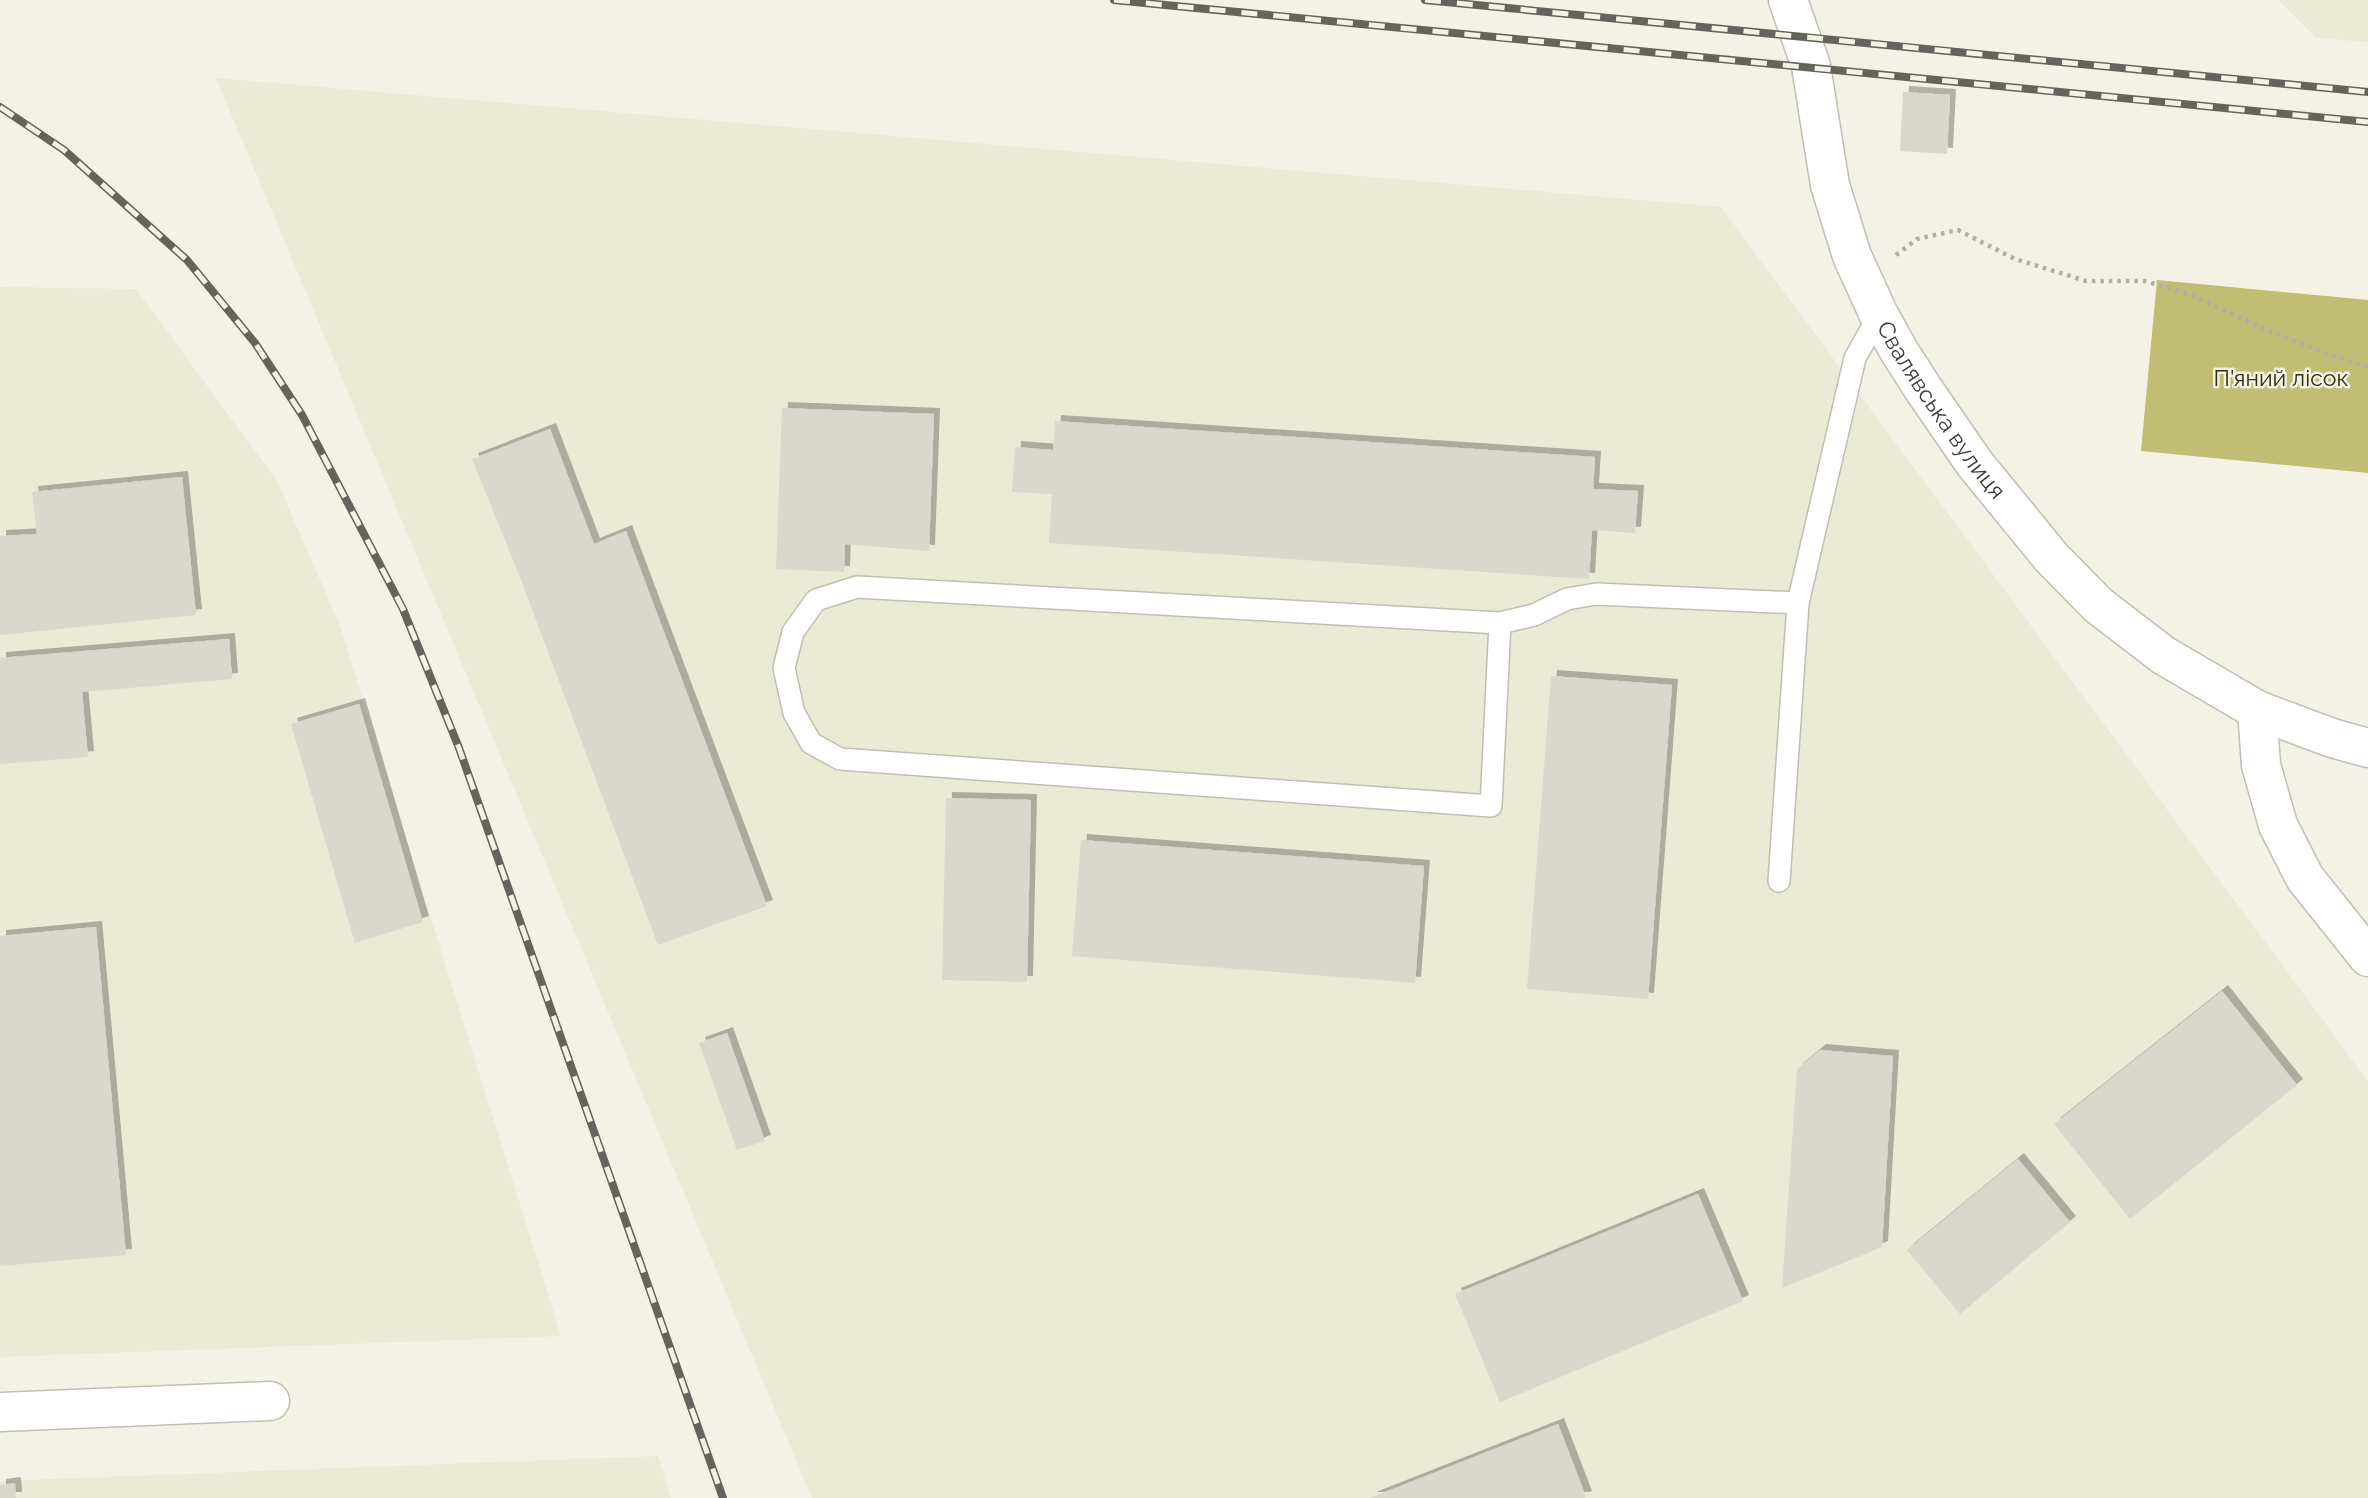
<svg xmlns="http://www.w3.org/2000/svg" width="2368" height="1498" font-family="Raleway,sans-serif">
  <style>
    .built { fill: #eaead5 }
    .forest { fill: #c1bd72 }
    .building { fill: #d8d8cb; filter: url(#shadow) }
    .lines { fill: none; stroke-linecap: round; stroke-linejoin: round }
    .service-casing { stroke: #bfbfb2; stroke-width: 24 }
    .minor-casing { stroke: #bfbfb2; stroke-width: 41 }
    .tertiary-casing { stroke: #bfbfb2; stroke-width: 41 }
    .path { stroke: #b0afa5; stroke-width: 4.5; stroke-dasharray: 3.5 5; stroke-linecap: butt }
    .service { stroke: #fff; stroke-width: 21 }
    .minor { stroke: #fff; stroke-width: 38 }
    .tertiary { stroke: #fff; stroke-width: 38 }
    .rail-casing { stroke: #64635c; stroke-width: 8 }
    .rail { stroke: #f3f2e5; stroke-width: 5; stroke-dasharray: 16; stroke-linecap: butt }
    .labels { text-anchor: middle; stroke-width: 5; stroke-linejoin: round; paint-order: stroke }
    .park-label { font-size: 23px; fill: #33310f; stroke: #f3f2e5 }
    .street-label { font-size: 23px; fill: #3c3c36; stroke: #f3f2e5 }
  </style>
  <defs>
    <filter id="shadow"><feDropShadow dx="6" dy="-6" stdDeviation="0" flood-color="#0004"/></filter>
  </defs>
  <rect width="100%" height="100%" fill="#f3f2e5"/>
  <g class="built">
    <path d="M2278 0H2368V42L2316 38Z"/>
    <path d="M216 78 1721 207 2368 1081V1498H812Z"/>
    <path d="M0 287 136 289 277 481 340 626 561 1336 0 1357Z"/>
    <path d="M658 1456 671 1498H0V1481Z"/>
  </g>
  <path class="forest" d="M2157 280 2368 300V473L2141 451Z"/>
  <g class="building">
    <path d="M1903 92 1950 95 1947 154 1900 151Z"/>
    <path d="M782 408 934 414 929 551 845 544 844 572 776 569Z"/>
    <path d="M1055 421 1595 457 1593 489 1638 491 1635 533 1592 530 1589 579 1049 543 1052 494 1012 492 1015 447 1053 450Z"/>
    <path d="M550 429 594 544 626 531 767 906 658 945 518 572 472 459Z"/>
    <path d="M182 477 196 615 0 635V536L37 534 32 492Z"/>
    <path d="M229 639 232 679 82 692 88 757 0 764V658Z"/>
    <path d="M1551 676 1672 685 1648 999 1527 989Z"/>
    <path d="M359 704 423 922 355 943 291 724Z"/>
    <path d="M946 798 1031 800 1027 982 942 980Z"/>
    <path d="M1081 840 1424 866 1415 983 1072 956Z"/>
    <path d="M96 927 126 1255 0 1266V936Z"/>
    <path d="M2222 991 2297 1085 2130 1219 2054 1124Z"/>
    <path d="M727 1033 765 1141 737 1150 699 1043Z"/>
    <path d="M1820 1050 1893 1056 1882 1247 1782 1288 1797 1069Z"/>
    <path d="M2018 1159 2070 1222 1960 1314 1907 1250Z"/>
    <path d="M1698 1194 1743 1301 1500 1402 1455 1294Z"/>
    <path d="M1558 1424 1586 1497 1583 1498H1370Z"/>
    <path d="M15 1483 16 1498H0V1485Z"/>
  </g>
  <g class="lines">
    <g class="service-casing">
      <g id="service">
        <path d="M1500 623 1491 806 840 759 811 743 794 713 784 668 793 632 816 600 857 587 1500 623 1534 615 1567 599 1596 594 1798 603"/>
        <path d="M1779 881 1798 603 1855 358 1879 315"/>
      </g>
    </g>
    <g class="minor-casing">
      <g id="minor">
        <path d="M2257 710 2261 765 2278 825 2305 878 2368 957"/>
        <path d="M0 1412 270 1401"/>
      </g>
    </g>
    <g class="tertiary-casing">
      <g id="tertiary">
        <path id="s1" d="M1788 0 1811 66 1830 185 1852 256 1879 315 1899 351 1924 390 1975 464 2051 557 2098 605 2163 655 2257 710 2332 738 2368 748"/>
      </g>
    </g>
    <path class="path" d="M1896 255 1917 239 1958 230 2015 259 2086 281H2145L2191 295 2259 327 2327 354 2368 367"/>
    <use href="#service" class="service"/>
    <use href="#minor" class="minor"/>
    <use href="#tertiary" class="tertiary"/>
    <g class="rail-casing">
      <g id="rail">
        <path d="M1114 0 2368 122"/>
        <path d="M1425 0 2368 92"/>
        <path d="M0 107 64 150 187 260 255 343 302 415 403 609 459 748 723 1498"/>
      </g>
    </g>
    <use href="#rail" class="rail"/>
  </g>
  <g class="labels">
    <g class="park-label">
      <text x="2281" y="386">П'яний лісок</text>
    </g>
    <g class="street-label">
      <text dy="8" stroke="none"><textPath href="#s1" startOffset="443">Свалявська вулиця</textPath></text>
    </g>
  </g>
</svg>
